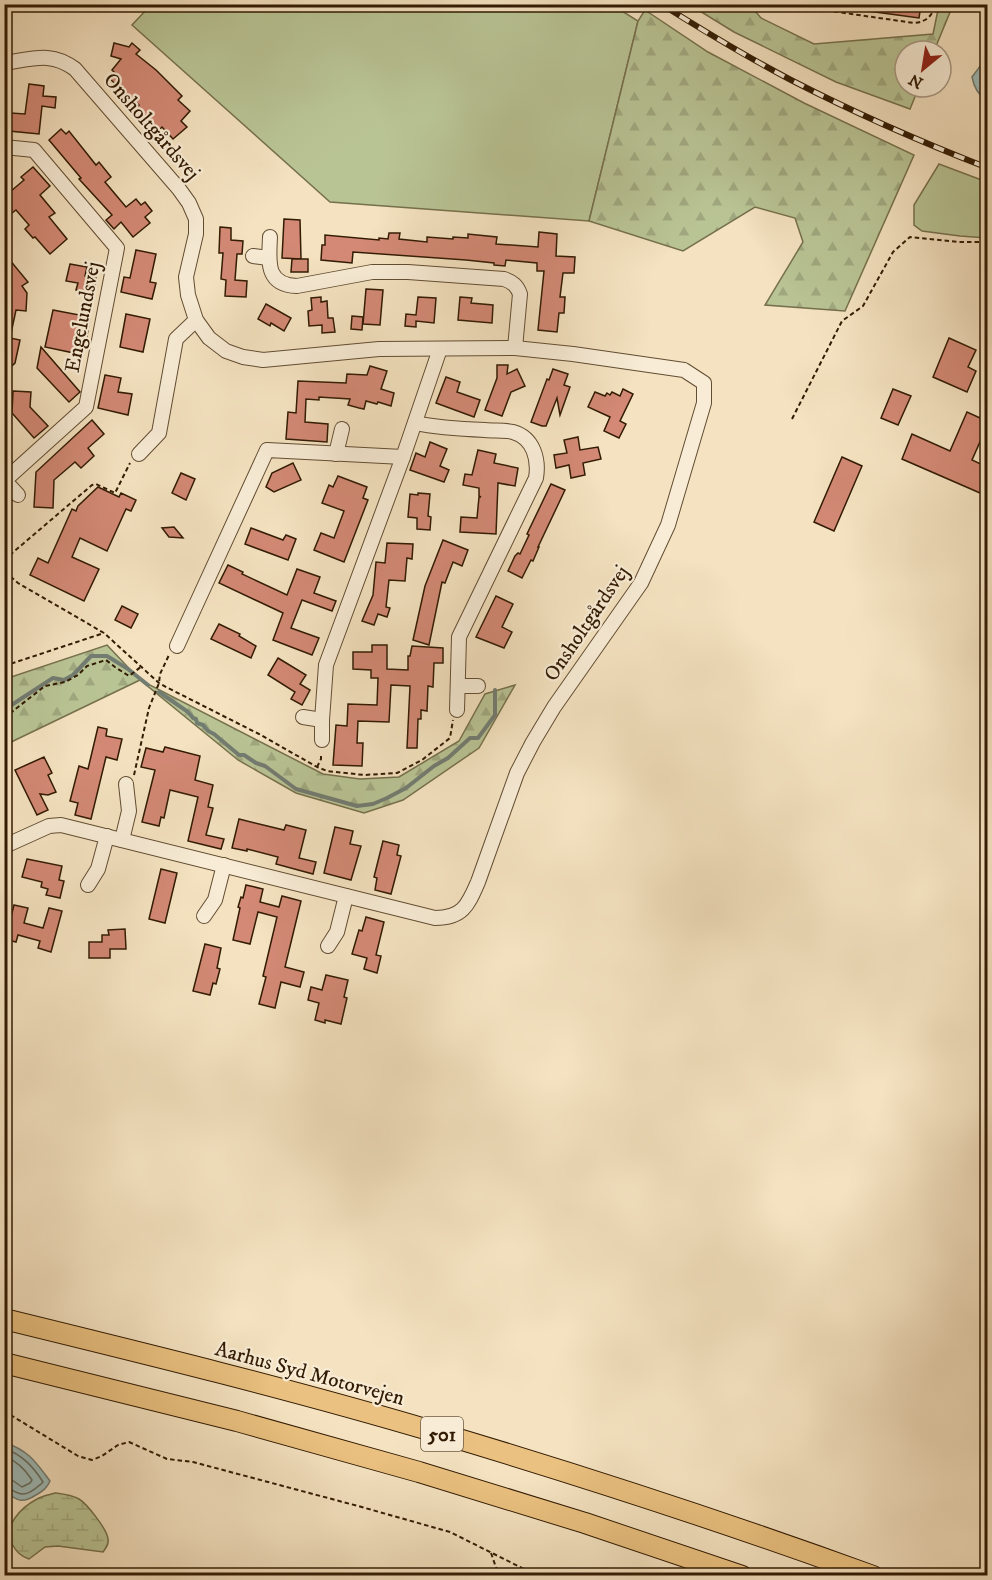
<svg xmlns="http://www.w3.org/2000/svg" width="992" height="1580" font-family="'IM FELL DW Pica',serif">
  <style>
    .green { fill: #b9c495; stroke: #76704c; stroke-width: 1.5 }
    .forest { fill: url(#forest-firs); stroke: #76704c; stroke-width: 1.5 }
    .wetland { fill: url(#wetland-marsh); stroke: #76704c; stroke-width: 1.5 }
    .water { fill: #9ebcba; stroke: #737c71; stroke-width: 1.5 }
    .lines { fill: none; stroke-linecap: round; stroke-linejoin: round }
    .shore { stroke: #686c5e; stroke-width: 1.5 }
    .stream { stroke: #737c71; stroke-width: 4 }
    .building { fill: #d38975; stroke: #321b03; stroke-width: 1.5 }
    .minor-casing { stroke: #624d32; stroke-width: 16 }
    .highway-casing { stroke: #321b03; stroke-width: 22 }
    .path { stroke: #321b03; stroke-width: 2; stroke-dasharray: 4.5 3; stroke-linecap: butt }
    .minor { stroke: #f8ecd6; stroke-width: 14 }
    .highway { stroke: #eac180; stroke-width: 20 }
    .rail-casing { stroke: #321b03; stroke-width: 6 }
    .rail { stroke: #f8ecd6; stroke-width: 4; stroke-dasharray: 11; stroke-linecap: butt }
    .labels { text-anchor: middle; stroke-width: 4.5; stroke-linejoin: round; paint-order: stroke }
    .shield { fill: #f8ecd6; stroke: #6d5a42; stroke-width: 1.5 }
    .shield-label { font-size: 20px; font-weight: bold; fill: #321b03 }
    .street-label { font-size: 21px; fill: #321b03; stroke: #f8ecd6 }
  </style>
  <defs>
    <pattern id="forest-firs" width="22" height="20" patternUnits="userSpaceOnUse" patternTransform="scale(1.5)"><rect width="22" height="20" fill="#b9c495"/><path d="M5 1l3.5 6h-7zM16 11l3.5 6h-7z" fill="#a0a87f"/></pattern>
    <pattern id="wetland-marsh" width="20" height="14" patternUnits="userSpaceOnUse" patternTransform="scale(1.5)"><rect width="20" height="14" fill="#b9c495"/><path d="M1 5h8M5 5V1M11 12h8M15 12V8" fill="none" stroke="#a0a87f"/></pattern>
  </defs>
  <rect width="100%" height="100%" fill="#f4e2c0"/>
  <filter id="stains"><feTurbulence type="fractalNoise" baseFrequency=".00333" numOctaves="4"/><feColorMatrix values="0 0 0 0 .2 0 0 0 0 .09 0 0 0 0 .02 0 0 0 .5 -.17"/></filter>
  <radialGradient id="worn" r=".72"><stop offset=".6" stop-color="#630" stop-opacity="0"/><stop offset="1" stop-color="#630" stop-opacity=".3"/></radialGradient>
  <g class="green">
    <path d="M144 4H611L638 21 589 221 330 202 132 25 148 8Z"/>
    <path d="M939 164 987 182V238L960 236 922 231 914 225V205Z"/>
  </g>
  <g class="forest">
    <path d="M690 5H750L761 18 814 44 933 34 939 5H953L934 51H905V87H919L910 109 836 82 734 32Z"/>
    <path d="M645 10 708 52 804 103 914 155 845 311 765 305 803 242 795 218 755 207 683 251 589 221 638 21Z"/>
    <path d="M107 645 140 680 323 774 360 779 399 777 459 741 485 694 515 685 479 748 403 800 364 813 296 793 238 760 140 680 5 745V679Z"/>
  </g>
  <path class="wetland" d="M55 1493C63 1494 72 1495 79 1499 87 1504 107 1529 108 1539 109 1544 106 1548 103 1552L58 1546 45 1547 29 1559C20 1556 16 1551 12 1544 2 1526 22 1507 37 1499 42 1496 49 1495 55 1493Z"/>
  <g class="water">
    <path d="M987 59V101C978 95 974 88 972 77L981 65Z"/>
    <path d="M4 1442C29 1451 35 1461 50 1481 47 1488 43 1491 36 1495 22 1504 17 1501 5 1491Z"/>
  </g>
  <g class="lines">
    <g class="shore">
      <path d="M4 1448C22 1455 33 1466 43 1482L41 1484C35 1489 26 1497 18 1493 12 1491 11 1488 4 1487"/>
      <path d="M4 1456C17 1461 25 1469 32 1480L30 1483 22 1487 12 1480 4 1479"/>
    </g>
    <g class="stream">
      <path d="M159 692 188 712 193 718 196 719 197 723 203 725 208 731 214 734 239 755H244L256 763 265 766 296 789 357 806 373 804 387 798 406 788 434 766 448 758 470 738H478L495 715V690"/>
      <path d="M4 712 10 706 53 678 64 680 73 675 91 656H107L128 669 148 685"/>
    </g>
  </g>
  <g class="building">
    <path d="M868 4H921L919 18 868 11Z"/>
    <path d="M114 43 129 47 132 43 140 50 136 54 156 70 182 96 178 100 190 111 181 121 187 127 173 139 162 127 157 132 149 124 143 117 145 115 137 107 139 105 110 79 115 73 112 70 121 59 111 56Z"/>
    <path d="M29 84 44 86 43 96 56 97 55 108 42 106 39 134 9 131 11 113 25 114Z"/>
    <path d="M61 129 66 134 69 131 96 165 99 162 111 177 105 182 126 207 136 199 141 205 145 202 152 211 145 217 150 223 133 237 121 222 114 229 106 220 112 215 79 179 81 178 49 140Z"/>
    <path d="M33 167 50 186 40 195 55 213 49 217 67 239 50 254 35 237 33 238 25 229 29 225 16 210 12 213 4 204V197L24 180 21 177Z"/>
    <path d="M284 219 300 220 301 259 282 258Z"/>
    <path d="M220 227 231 228V240L243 241 242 254H237L235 280 247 281 246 297 225 296 226 280 221 279 223 253H219Z"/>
    <path d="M539 232 557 234 556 256 575 257 574 273H563L560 297H565L564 313H559L557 332 538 330 544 271H537V263L506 260 505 266 494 265V263L466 260 353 252 352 263 321 260 322 245H325V235L379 240V238L388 239 389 233H400L399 239 427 242V237L453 239V237L468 238V234L497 237 496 244 538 247Z"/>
    <path d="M136 250 156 254 150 282 156 283 152 299 121 292 124 277 130 278Z"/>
    <path d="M4 253 28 282 22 286 27 293 26 311 16 310 10 338 20 340 15 363 4 373Z"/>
    <path d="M292 259H308V272H291Z"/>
    <path d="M70 264 87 267 85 276 96 278 93 294 76 290 78 283 66 281Z"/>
    <path d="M366 289 383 290 380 325 363 324Z"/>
    <path d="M321 297V302L327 301 328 318H333L335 332 322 333V325L309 326 308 311 312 310 311 298Z"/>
    <path d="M418 297 436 298 434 323 416 321V327L405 326 406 314 416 315Z"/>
    <path d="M460 297 472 298 471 303 493 305 492 323 458 320Z"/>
    <path d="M266 304 291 318 284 331 271 323 270 326 258 319Z"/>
    <path d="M53 310 90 317 86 343 76 341 74 353 45 347Z"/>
    <path d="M126 314 150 319 143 352 120 347Z"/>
    <path d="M352 316 363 317 362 330 351 329Z"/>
    <path d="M949 338 976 350 968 367 976 371 967 392 933 377Z"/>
    <path d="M41 347 80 392 69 402 37 368Z"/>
    <path d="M497 365H508L507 374 517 369 525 386 511 392 502 416 485 410 497 378Z"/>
    <path d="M370 366 387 371 381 389 394 393 391 406 378 402 377 404 366 401 364 409 359 408 348 405 350 399 319 397V400L306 399 305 422 328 424 327 442 286 439 288 412 296 413 298 381 346 383 347 374 367 375Z"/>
    <path d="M553 369 568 374 564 385 570 387 560 415 557 398 546 426H542L531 422 547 379 549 380Z"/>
    <path d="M105 375 121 378 118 392 132 394 128 415 98 408Z"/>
    <path d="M446 377 460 382 457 392 480 400 474 417 436 403Z"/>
    <path d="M623 389 633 394 620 421 626 424 619 438 604 431 610 417 588 407 595 392 605 396 607 393 610 395 612 392 620 396Z"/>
    <path d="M893 389 911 396 898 425 881 418Z"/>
    <path d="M13 391 31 392 30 407 48 426 34 438 12 413Z"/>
    <path d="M987 400V426L972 460 987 467V496L902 459 912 434 950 451 967 412 980 418Z"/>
    <path d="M92 420 104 434 88 448 94 456 81 468 75 462 54 480 53 508 34 507 36 472Z"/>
    <path d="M578 437 580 450 598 447 601 459 583 463 585 475 571 478 569 465 556 468 554 455 567 453 564 440Z"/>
    <path d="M430 442 447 449 440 466 449 470 444 482 410 470 416 453 425 457Z"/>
    <path d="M478 450 496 454 494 463 518 468 515 486 498 483 496 534 460 532 461 517 477 518 479 497H481L479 496V488L463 485 465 474 472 475Z"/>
    <path d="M842 457 862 466 834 531 814 522Z"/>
    <path d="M293 463 301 480 274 492 266 487 272 473Z"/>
    <path d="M181 473 195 479 186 500 172 493Z"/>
    <path d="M338 476 367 487 363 498 368 500 344 562 314 550 321 533 334 538 344 511 322 503 329 485 333 487Z"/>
    <path d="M551 484 565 490 538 547H539L533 561 531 560 522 578 508 571 515 556 518 553 520 554 529 535 527 534Z"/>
    <path d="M98 487 119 497 121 493 136 500 131 511 126 509 107 551 80 538 72 557 99 569 84 601 30 575 38 558 48 563 72 509 76 511 78 506Z"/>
    <path d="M418 493 430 494 428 516 431 517 430 530 417 529V518L408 517 410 494 418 495Z"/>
    <path d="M174 527 183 538 169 537 162 528Z"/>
    <path d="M251 528 283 540 286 535 296 539 288 560 245 544Z"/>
    <path d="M443 540 468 550 462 566 453 562 445 583 442 582 429 645 413 640 425 586Z"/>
    <path d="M387 543 413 544 412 559 407 558 405 581 389 580 386 607 390 608 387 617 378 614 374 625 362 621 373 595 376 562 385 563Z"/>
    <path d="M228 565 243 572 242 574 287 595 297 569 320 577 314 593 336 601 332 611 302 600 291 628 319 638 312 655 273 640 283 613 219 583Z"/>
    <path d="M496 596 513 604 502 627 512 632 504 648 476 637Z"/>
    <path d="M122 606 138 614 131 628 115 620Z"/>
    <path d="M219 624 240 634 239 636 256 646 251 658 211 639Z"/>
    <path d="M372 645H387V669L408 670V656H410L412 646 443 648V663H434L433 687 428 686 427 711 421 710V719H418L417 748H407L410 686 391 685 389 722 358 721 357 743H363L362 766 333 765 336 725 347 726 348 704 377 705 378 678H371V670L353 669V652H372Z"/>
    <path d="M278 658 306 675 300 684 310 690 302 705 291 699 295 692 268 675Z"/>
    <path d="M98 727 107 729 106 736 122 739 117 760 106 757 91 819 75 815 78 803 70 801 79 766 88 769Z"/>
    <path d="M165 747 200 756 195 780 213 785 208 807 213 808 206 835 224 839 221 849 188 841 198 797 170 790 164 818 161 817 159 826 142 822 155 770 141 767 146 748 163 752Z"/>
    <path d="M44 757 52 773 48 775 56 792 48 795 40 794 48 810 37 815 15 770Z"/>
    <path d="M239 819 284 830 286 825 306 830 299 858 316 862 313 874 276 864 278 857 247 849V851L232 848Z"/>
    <path d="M335 827 353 831 350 844 361 846 351 880 324 873Z"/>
    <path d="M383 841 399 845 397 855 401 856 391 894 375 890 377 878 374 877Z"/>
    <path d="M27 859 62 866 59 880 64 881 60 898 46 895 48 889 41 887 42 882 22 877Z"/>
    <path d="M161 869 177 873 165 923 149 919Z"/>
    <path d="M246 885 263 889 260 902 279 907 282 896 301 901 285 967 304 972 300 987 281 982 275 1008 259 1004 266 977 263 976 277 917 258 912 250 944 233 940 240 908 238 907 241 897 243 898Z"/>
    <path d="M14 905 28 908 24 923 43 928 49 908 62 911 51 952 38 948 40 941 18 935 16 942 4 939V923L9 925Z"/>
    <path d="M366 917 384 922 376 955 381 956 377 973 364 969 367 958 352 954 359 930 362 931Z"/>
    <path d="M125 929 126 949H110V958H89V942H102V935H109L108 930Z"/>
    <path d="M205 944 221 948 217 968 220 969 216 984 213 983 210 995 193 991Z"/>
    <path d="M326 975 348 980 344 997 347 998 341 1024 325 1020V1023L315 1020 319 1003 308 1000 311 987 322 990Z"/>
  </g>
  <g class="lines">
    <g class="minor-casing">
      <g id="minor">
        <path d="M4 63C33 59 51 51 75 69L179 189 189 203 196 219V234L186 277 188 295 196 320 209 338 226 351 243 357 263 360 379 349 515 348 573 354 684 370 704 383V403L668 525 641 583 554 707 533 742 517 773 478 882C468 905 463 918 435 918L61 825 49 826 7 845 4 847"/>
        <path d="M4 147 34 150 117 248 86 407 4 481"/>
        <path d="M270 237C269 261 265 285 297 286L372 272H408L504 279C513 282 517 286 520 294L515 348"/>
        <path d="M253 256 269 258"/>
        <path d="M415 423C439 428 461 429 485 430 494 431 505 430 513 432 534 438 539 460 536 478L459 637 457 710"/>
        <path d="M139 454 159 433 176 339 196 320"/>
        <path d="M336 454 342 429"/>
        <path d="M5 481 18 495"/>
        <path d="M177 646 267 450 403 457"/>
        <path d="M458 686H478"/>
        <path d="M303 717 322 720"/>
        <path d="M322 740V720L326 665 403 457 440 349"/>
        <path d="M122 840 129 811 126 784"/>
        <path d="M88 885 98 869 107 836"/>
        <path d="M204 916 215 900 224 865"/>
        <path d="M328 946 337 932 346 896"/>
      </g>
    </g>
    <g class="highway-casing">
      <g id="highway">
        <path d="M4 1319C147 1354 290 1389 432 1431 580 1475 727 1523 873 1576"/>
        <path d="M4 1363 237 1421 419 1472 585 1523 742 1576"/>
      </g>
    </g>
    <g class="path">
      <path d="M782 4 914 23C926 22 933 16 935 4"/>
      <path d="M792 419 842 321 863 306 893 252 910 237 959 242H988"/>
      <path d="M4 560 92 485 96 484 115 493 130 463"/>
      <path d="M4 563 10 576 18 583 104 633 159 683 168 688 259 734 317 767 327 771 364 775 397 773 422 760 450 738 453 720"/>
      <path d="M4 666 104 633"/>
      <path d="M4 718 45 686 65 682 78 675 87 666 106 660 115 667 129 676 142 666"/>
      <path d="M317 767 321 759V753"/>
      <path d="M134 775 149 708 159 683 160 674 169 655"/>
      <path d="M4 1411 78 1456 92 1460 102 1456 118 1445 129 1442 167 1459 193 1462 358 1506 450 1532 538 1576"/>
      <path d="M491 1553 499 1576"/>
    </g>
    <use href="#minor" class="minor"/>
    <use href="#highway" class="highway"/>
    <g class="rail-casing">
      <path id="rail" d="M661 4C704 31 747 57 791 80 855 113 921 142 988 168"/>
    </g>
    <use href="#rail" class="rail"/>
  </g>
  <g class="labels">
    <rect class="shield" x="421" y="1417" width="42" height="34" rx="4.5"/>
    <g class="shield-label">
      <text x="442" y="1441">501</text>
    </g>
    <g class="street-label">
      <text transform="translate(152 126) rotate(49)" y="7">Onsholtgårdsvej</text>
      <text transform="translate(82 317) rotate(-79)" y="7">Engelundsvej</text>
      <text transform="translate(586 623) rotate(-56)" y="7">Onsholtgårdsvej</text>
      <text transform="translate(310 1373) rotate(15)" y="7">Aarhus Syd Motorvejen</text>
    </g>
  </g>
  <rect width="992" height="1580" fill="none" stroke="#f4e2c0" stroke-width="24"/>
  <rect x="6" y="6" width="980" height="1568" fill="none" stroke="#321b03" stroke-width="3"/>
  <rect x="12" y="12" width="968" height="1556" fill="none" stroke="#321b03" stroke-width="1.5"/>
  <g transform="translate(923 69) rotate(210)"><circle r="28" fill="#f8ecd6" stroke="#a99882" stroke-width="1.5"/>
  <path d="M0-4.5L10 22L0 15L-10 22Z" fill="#8f2418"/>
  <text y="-9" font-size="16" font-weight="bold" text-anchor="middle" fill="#321b03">N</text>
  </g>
  <rect width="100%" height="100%" filter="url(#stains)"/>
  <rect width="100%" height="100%" fill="url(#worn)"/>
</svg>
